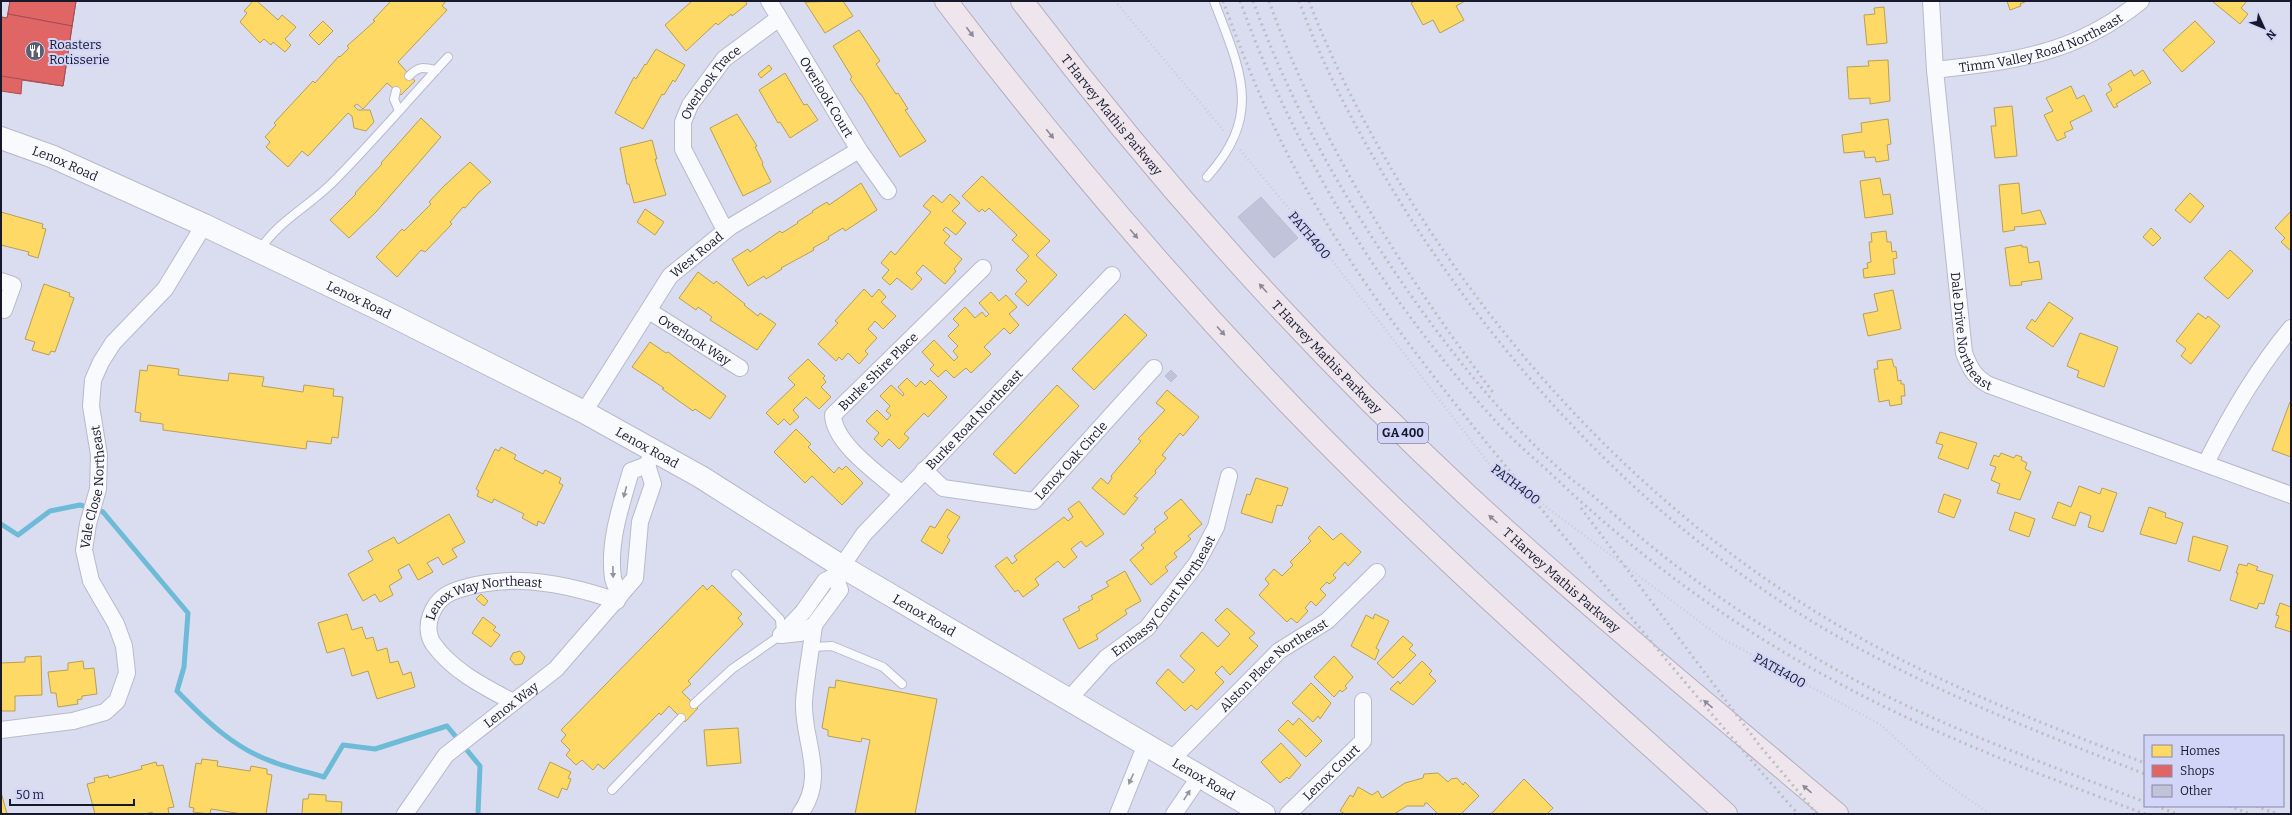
<svg xmlns="http://www.w3.org/2000/svg" width="2292" height="815" font-family="Bitter,serif">
  <style>
    .homes { fill: #ffd966; stroke: #b99f55 }
    .shops { fill: #e06666; stroke: #a44f55 }
    .lines { fill: none; stroke-linecap: round; stroke-linejoin: round }
    .stream { stroke: #6ebbd8; stroke-width: 5 }
    .building { fill: #c1c3da; stroke: #bbbcd0 }
    .lane-casing { stroke: #b8b9cd; stroke-width: 10 }
    .street-casing { stroke: #b8b9cd; stroke-width: 18 }
    .secondary-casing { stroke: #b8b9cd; stroke-width: 24 }
    .highway-casing { stroke: #b5aebd; stroke-width: 24 }
    .path { stroke: #ccccd2; stroke-width: 2.5; stroke-dasharray: 1 3; stroke-linecap: butt }
    .lane { stroke: #f9fafd; stroke-width: 8 }
    .street { stroke: #f9fafd; stroke-width: 16 }
    .secondary { stroke: #f9fafd; stroke-width: 22 }
    .highway { stroke: #eee5ed; stroke-width: 22 }
    .rail { stroke: #bdbdc4; stroke-width: 3; stroke-dasharray: 2 4; stroke-linecap: butt }
    .oneway { fill: #8d8996 }
    .oneway2 { fill: #93949f }
    .labels { text-anchor: middle; stroke-width: 4; stroke-linejoin: round; paint-order: stroke }
    .shield { fill: #d2d5f8; stroke: #4f5169; stroke-width: 1 }
    .shield-label { font-size: 12px; font-weight: bold; fill: #17182c }
    .street-label { font-size: 13px; fill: #17182c; stroke: #d2d5f8 }
    .poi-label { font-size: 13px; fill: #17182c; stroke: #d2d5f8; text-anchor: start }
  </style>
  <rect width="100%" height="100%" fill="#dadcf0"/>
  <g class="homes">
    <path d="M253 1H257L278 20 282 15 296 27 285 39 291 45 285 52 273 42 271 45 264 39 260 43 240 22 247 13 244 11Z"/>
    <path d="M391 1H446L442 6 447 10 398 62 415 81 401 95 387 83 363 109 357 104 354 106 358 110H370L374 122 366 131 354 128 352 116 348 113 308 156 302 151 288 167 266 147 270 142 265 137 276 125 274 123 313 81 315 83 339 56 340 57 349 48 347 46 375 21 373 20Z"/>
    <path d="M692 1H745L747 4 732 16 731 14 718 25 716 23 686 51 665 25Z"/>
    <path d="M843 1 853 16 825 33 805 2Z"/>
    <path d="M1415 1H1465L1456 6 1464 20 1440 33 1433 20 1423 25 1411 3Z"/>
    <path d="M2007 1H2027L2020 4 2021 6 2010 10Z"/>
    <path d="M2212 1H2247L2241 8 2248 14 2240 24Z"/>
    <path d="M1884 7 1887 43 1867 45 1864 15 1875 14 1874 8Z"/>
    <path d="M323 21 333 31 319 45 309 35Z"/>
    <path d="M2195 21 2215 42 2182 72 2163 50Z"/>
    <path d="M859 30 880 61 876 64 896 94 898 93 908 109 905 110 926 141 900 157 861 94H860L850 79 852 77 833 46Z"/>
    <path d="M656 49 685 65 675 82 673 80 664 95 662 94 643 129 615 113 634 77 636 79 645 64 646 65Z"/>
    <path d="M1888 60 1890 101 1870 104V98L1849 99 1847 67 1869 66 1868 61Z"/>
    <path d="M769 65 772 69 761 78 758 74Z"/>
    <path d="M2131 70 2134 76 2143 70 2151 83 2116 104 2118 106 2114 108 2106 94 2112 90 2108 84Z"/>
    <path d="M785 73 804 105 807 104 818 120 790 138 780 122 778 123 759 90Z"/>
    <path d="M2071 86 2077 99 2084 95 2092 111 2070 122 2073 129 2064 133 2066 137 2057 141 2044 115 2053 111 2046 98Z"/>
    <path d="M2012 106 2017 156 1995 158 1991 126H1996L1994 108Z"/>
    <path d="M737 114 757 146 755 147 763 163 762 164 771 182 743 196 710 128Z"/>
    <path d="M421 118 441 137 376 212 349 238 330 220 356 194 355 193 382 164 381 163Z"/>
    <path d="M1888 119 1891 144 1887 145 1889 160 1876 162 1875 157 1865 158 1864 151 1844 153 1842 135 1862 132 1861 123Z"/>
    <path d="M652 140 657 159H655L666 195 634 203 629 184H627L620 148Z"/>
    <path d="M470 162 491 182 478 193 465 208 463 207 450 222 452 224 425 252 421 250 397 277 376 257 402 229 404 231 431 204 429 202 443 187Z"/>
    <path d="M982 176 1050 241 1036 255 1057 275 1028 306 1015 294 1027 281 1016 270 1029 256 1012 240 1017 235 989 208 985 212 982 209 979 212 962 196Z"/>
    <path d="M1880 178 1883 195 1890 194 1893 214 1865 218 1860 181Z"/>
    <path d="M861 183 877 210 845 231 843 228 828 237 829 239 813 248 814 250 781 268 782 269 766 279 764 276 748 286 732 259 748 249 750 252 780 231 782 233 798 223 797 222 813 212 812 211 827 202 829 205Z"/>
    <path d="M2019 183 2022 214 2040 210 2046 224 2014 227 2015 230 2003 232 1999 185Z"/>
    <path d="M2190 193 2204 206 2190 223 2175 210Z"/>
    <path d="M950 194 960 203 952 211 966 223 956 235 946 227 943 230 950 236 944 243 962 259 954 269 956 271 945 284 923 265 916 273 922 279 912 290 897 278 890 285 882 278 889 270 881 263 891 251 895 255 931 212 923 206 933 195 942 203Z"/>
    <path d="M645 209 664 222 655 235 637 222Z"/>
    <path d="M2291 211V251L2281 242 2285 238 2275 228Z"/>
    <path d="M1 212 43 224 42 228 46 229 38 258 28 255 29 252 1 245Z"/>
    <path d="M2151 228 2161 238 2153 246 2143 237Z"/>
    <path d="M1886 231 1887 242H1891L1892 252 1896 251 1897 258 1893 259 1895 274 1864 278 1863 269 1868 268 1867 263 1871 262 1869 242H1872L1871 233Z"/>
    <path d="M2022 245V247H2027L2029 263 2039 261 2042 279 2021 282 2022 285 2010 286 2005 248Z"/>
    <path d="M2230 250 2253 271 2228 299 2204 278Z"/>
    <path d="M698 272 714 284 716 281 745 304 744 305 758 316 760 313 776 324 757 350 710 320 712 317 698 307 696 310 679 298Z"/>
    <path d="M44 284 70 293 69 296 74 298 55 352 51 351 49 355 32 350 35 342 25 339Z"/>
    <path d="M864 289 872 297 879 289 886 297 881 302 896 316 883 329 875 321 868 329 877 338 865 351 868 354 859 364 848 353 842 360 839 357 836 361 818 344 838 323 835 321Z"/>
    <path d="M1893 290 1901 329 1868 336 1863 314 1878 311 1874 294Z"/>
    <path d="M991 292 999 301 1006 295 1017 307 1009 314 1019 325 1010 334 1004 328 984 347 991 354 971 373 966 368 954 378 946 370 938 377 930 369 934 365 922 352 934 340 954 361 958 357 953 351 958 346 948 336 959 325 953 319 965 307 975 318 982 312 986 317 989 314 979 303Z"/>
    <path d="M2049 302 2073 318 2053 347 2026 328 2032 319 2035 322Z"/>
    <path d="M2198 313 2206 319 2208 316 2220 326 2191 364 2181 356 2186 349 2176 341Z"/>
    <path d="M1125 314 1147 335 1094 390 1072 369Z"/>
    <path d="M2080 333 2118 347 2104 387 2077 377 2079 371 2067 366Z"/>
    <path d="M650 342 666 353 668 352 726 396 710 419 695 409 693 411 662 389 664 388 632 367Z"/>
    <path d="M808 359 825 376 823 378 826 382 821 387 831 397 819 409 806 397 793 410 799 417 790 425 784 419 778 425 766 413 795 385 788 378Z"/>
    <path d="M1892 359 1894 367H1896L1898 381 1901 380V384H1904L1905 396H1901L1902 404 1890 406 1889 400 1879 402 1874 369H1878L1877 361Z"/>
    <path d="M148 365 179 369 178 375 228 381 229 373 264 377 262 386 303 392 304 385 334 389 333 396 343 397 338 438 332 437 331 444 307 441 306 449 163 430V424L140 421 141 413 135 412 140 370 147 371Z"/>
    <path d="M907 378 916 387 921 381 925 385 930 380 947 397 928 417 924 413 904 434 909 438 899 449 889 439 882 447 874 439 879 433 866 421 877 410 887 420 891 415 886 411 890 406 880 396 891 385 903 396 904 394 898 387Z"/>
    <path d="M1057 385 1079 406 1015 474 993 454Z"/>
    <path d="M1167 390 1199 417 1183 436 1180 433 1162 455 1166 458 1155 471 1156 473 1134 496 1138 498 1124 515 1092 488 1101 478 1108 484 1112 478 1111 476 1141 441 1138 439 1165 410 1156 403Z"/>
    <path d="M2290 402H2291V457L2272 450Z"/>
    <path d="M796 429 811 444 808 447 834 473 839 467 842 470 846 466 863 483 842 505 812 476 805 483 774 452Z"/>
    <path d="M1940 432 1977 443 1968 469 1938 458 1943 445 1936 443Z"/>
    <path d="M501 447 516 455 514 459 543 474 545 470 561 478 559 483 563 485 544 524 538 521 537 526 522 518 524 514 494 499 492 503 477 496 479 491 476 489 495 449 499 451Z"/>
    <path d="M2001 453 2014 458 2016 455 2022 457 2021 460 2027 463 2025 469 2031 472 2020 500 1997 493 2000 484 1991 480 1996 467 1990 465 1994 455 1999 457Z"/>
    <path d="M1256 478 1288 488 1282 506 1277 505 1272 523 1241 513 1247 494 1250 495Z"/>
    <path d="M2079 486 2100 494 2102 488 2117 493 2103 532 2088 527 2091 516 2080 512 2075 526 2052 518 2058 502 2071 507Z"/>
    <path d="M1944 494 1961 500 1954 518 1938 512Z"/>
    <path d="M1181 499 1202 524 1188 536 1191 539 1174 553 1177 557 1165 567 1168 571 1151 585 1130 560 1144 548 1141 545 1156 532 1154 529 1168 518 1164 513Z"/>
    <path d="M1079 501 1104 534 1086 547 1081 541 1071 549 1077 557 1064 568 1058 561 1035 579 1039 585 1023 597 1018 590 1015 592 995 566 1007 557 1012 564 1017 560 1014 556 1064 517 1068 521 1073 517 1068 509Z"/>
    <path d="M2149 507 2166 513 2165 517 2183 523 2176 544 2140 534Z"/>
    <path d="M947 509 960 517 947 537 950 540 942 554 921 541 930 526 935 528Z"/>
    <path d="M2015 512 2035 519 2029 537 2009 530Z"/>
    <path d="M449 514 465 542 452 549 457 557 443 565 438 557 427 563 433 572 418 580 409 564 398 570 402 578 389 586 393 595 380 602 375 594 363 601 348 574 373 560 368 551 394 537 398 544Z"/>
    <path d="M1319 526 1333 540 1341 533 1361 552 1348 566 1345 562 1333 575 1336 578 1329 584 1327 582 1320 589 1326 595 1316 606 1311 601 1305 608 1308 611 1297 623 1291 618 1287 622 1259 595 1269 584 1265 579 1274 569 1282 576 1293 565 1290 562 1311 541 1308 538Z"/>
    <path d="M2193 536 2228 546 2220 571 2188 561Z"/>
    <path d="M2248 563 2258 567 2256 570 2273 575 2264 604 2259 603 2257 609 2230 600 2238 573H2236L2239 564 2247 566Z"/>
    <path d="M1125 571 1141 601 1125 610 1127 614 1096 635 1098 639 1079 649 1063 619 1080 610 1078 607 1093 599 1091 596 1109 586 1106 582Z"/>
    <path d="M703 585 707 590 712 585 742 614 738 618 743 624 688 681 691 684 682 692 698 708 685 722 669 706 661 715 659 713 604 769 598 764 593 770 582 760 576 765 566 755 570 750 561 741 566 735 561 730Z"/>
    <path d="M481 594 488 601 484 606 476 599Z"/>
    <path d="M2280 603 2291 607V632L2275 627 2279 616 2276 615Z"/>
    <path d="M1227 608 1255 633 1249 638 1258 646 1230 675 1222 666 1215 673 1224 682 1197 710 1191 705 1185 711 1156 683 1168 669 1183 683 1195 670 1180 656 1202 632 1218 647 1230 634 1215 620Z"/>
    <path d="M347 614 352 630 362 627 366 639 373 637 377 651 387 648 390 663 398 661 403 675 411 672 415 687 377 699 368 671 352 676 344 648 327 653 318 623Z"/>
    <path d="M1375 614 1389 621 1376 648 1379 650 1375 660 1351 646 1366 615 1373 619Z"/>
    <path d="M483 617 496 627 493 630 500 635 491 647 472 633Z"/>
    <path d="M1403 636 1413 645 1409 649 1416 655 1393 678 1377 663Z"/>
    <path d="M520 651 525 657 522 664 515 665 510 659 513 653Z"/>
    <path d="M41 656 42 695 15 696V711H1V663L25 662V657Z"/>
    <path d="M1334 656 1353 677 1345 686 1347 688 1342 692 1340 690 1334 697 1314 677Z"/>
    <path d="M83 661 84 669 94 668 97 694 82 696V699L77 700 78 704 58 707 56 693H51L48 672 68 670V663Z"/>
    <path d="M1422 661 1432 671 1429 674 1436 681 1413 705 1390 689 1398 681 1400 684Z"/>
    <path d="M836 680 937 699 915 814H855L870 740 862 738 861 742 828 736V730L822 728 829 687 835 688Z"/>
    <path d="M1311 683 1331 703 1320 719 1318 716 1313 722 1292 703Z"/>
    <path d="M1299 718 1322 741 1306 757 1278 730 1288 720 1293 725Z"/>
    <path d="M738 728 741 763 707 766 704 730Z"/>
    <path d="M1281 743 1301 765 1289 779 1287 777 1280 783 1261 762Z"/>
    <path d="M202 759 218 761 217 766 250 771 251 766 267 769V774L272 775 266 814H242L211 809 210 814 193 812 194 808 189 807 196 763 201 764Z"/>
    <path d="M156 762 157 766 163 765 174 807 168 808 169 814H153L152 812 145 814H95L87 784 95 782 94 778 108 775 109 778 142 769 141 766Z"/>
    <path d="M550 762 571 772 568 778 571 779 567 790 562 788 558 798 538 789Z"/>
    <path d="M1438 773 1448 782 1451 779 1457 778 1463 785 1465 782 1479 796 1461 814H1436L1437 813 1427 803H1425L1424 806H1407L1394 814H1345L1340 811 1350 795 1353 797 1358 787 1372 795 1378 791 1382 798 1405 783 1423 778 1424 774Z"/>
    <path d="M1524 779 1553 808 1547 814H1491Z"/>
    <path d="M1 792 7 814H1Z"/>
    <path d="M309 794 326 795V801L342 802 341 814H302L303 799H308Z"/>
  </g>
  <g class="shops">
    <path d="M10 1H76L63 86 22 80 21 94 1 91V17L7 18Z"/>
    <path d="M10 1H76L72 26 8 14Z"/>
    <path d="M8 14 72 26 63 86 1 76V17L7 18Z"/>
  </g>
  <g class="lines">
    <path class="stream" d="M1 524 18 535 50 511 80 505 103 512 188 613 184 667 177 691C206 721 236 750 276 763 292 769 308 772 324 777L343 745 375 749 447 726 480 766 478 814"/>
  </g>
  <g class="building">
    <path d="M1261 197 1298 238 1274 258 1238 217Z"/>
    <path d="M1171 370 1177 376 1171 382 1165 376Z"/>
  </g>
  <g class="lines">
    <g class="lane-casing">
      <g id="lane">
        <path d="M409 76C419 66 423 67 436 70"/>
        <path d="M396 91 394 99 399 111"/>
        <path d="M1207 177C1264 114 1240 70 1214 1"/>
        <path d="M259 251C278 221 308 207 332 183 372 143 409 99 448 57"/>
        <path d="M812 647 832 646 883 667 902 684"/>
        <path d="M694 704 732 669 781 635 780 619 736 574"/>
        <path d="M612 790 681 718"/>
      </g>
    </g>
    <g class="street-casing">
      <g id="street">
        <path id="s1" d="M769 1 859 150 888 191"/>
        <path id="s2" d="M1931 1 1935 70 1964 353C1970 368 1974 377 1989 385L2291 495"/>
        <path id="s3" d="M1935 70C2015 61 2076 54 2141 1"/>
        <path id="s4" d="M725 230 683 149V122L690 105 724 59 779 18"/>
        <path d="M1 281 13 285 4 310 1 309"/>
        <path id="s5" d="M649 311 740 368"/>
        <path id="s6" d="M584 412 670 276 730 227 859 150"/>
        <path d="M2206 463C2230 415 2256 370 2291 328"/>
        <path id="s7" d="M924 470 943 488 1034 501 1154 368"/>
        <path id="s8" d="M902 494C880 475 834 444 833 415L983 268"/>
        <path d="M620 596C618 590 614 584 613 578 608 543 621 505 631 471L647 465 652 455"/>
        <path id="s9" d="M781 635 803 612 825 581 835 576 864 534 1112 275"/>
        <path d="M781 635 800 633 814 625 840 590 835 576"/>
        <path id="s10" d="M1069 699 1106 658 1147 628 1197 563 1216 527 1229 476"/>
        <path id="s11" d="M513 702C485 687 454 672 434 645 421 627 433 600 452 592 472 584 500 580 521 581 552 582 588 591 617 601"/>
        <path id="s12" d="M1 730 73 721 105 712 117 701 127 673 124 646 116 624 91 581 84 550 88 524 98 489 99 455 91 406 93 380 101 362 113 343 165 289 204 225"/>
        <path id="s13" d="M1172 759 1279 651 1327 621 1377 572"/>
        <path id="s14" d="M405 814 446 755 556 669 635 578 640 522 653 484 647 465"/>
        <path d="M800 814C828 776 802 741 804 701 806 676 811 651 814 625"/>
        <path d="M1118 814 1146 744"/>
        <path d="M1174 814 1200 776"/>
        <path id="s15" d="M1288 814 1363 741V701"/>
      </g>
    </g>
    <g class="secondary-casing">
      <g id="secondary">
        <path id="s16" d="M1 138 51 156 204 225 377 308 584 412 701 477 841 566 1264 814"/>
      </g>
    </g>
    <g class="highway-casing">
      <g id="highway">
        <path d="M946 1C1055 144 1171 281 1296 411 1432 552 1581 682 1726 814"/>
        <path id="s17" d="M1022 1C1155 177 1306 345 1468 496 1587 606 1713 709 1837 814"/>
      </g>
    </g>
    <g class="path">
      <path d="M1115 1 1224 131"/>
      <path d="M1240 150 1327 254 1490 465 1723 639 1881 725 1940 779 1990 814"/>
    </g>
    <use href="#lane" class="lane"/>
    <use href="#street" class="street"/>
    <use href="#secondary" class="secondary"/>
    <use href="#highway" class="highway"/>
    <g class="rail">
      <path d="M1223 1C1246 64 1271 126 1304 185 1379 318 1480 435 1577 552 1650 640 1722 728 1798 814"/>
      <path d="M1240 1C1296 157 1388 304 1500 426 1514 441 1530 455 1546 469 1631 551 1727 623 1831 679 1931 734 2038 774 2145 814"/>
      <path d="M1253 1C1291 106 1342 195 1405 287 1449 350 1497 411 1553 463 1565 475 1579 485 1592 495 1626 525 1661 556 1698 582 1742 614 1788 642 1835 669 1933 724 2041 762 2145 802"/>
      <path d="M1269 1C1320 144 1404 274 1495 395"/>
      <path d="M1299 1C1326 75 1365 146 1407 213 1519 388 1668 543 1851 644 1945 696 2045 735 2145 774"/>
      <path d="M1309 1C1333 65 1366 127 1401 185 1513 369 1667 529 1855 635 1947 687 2046 725 2145 763"/>
      <path d="M1581 508 1760 746 1817 814"/>
      <path d="M2156 806 2177 814"/>
      <path d="M2229 806 2250 814"/>
      <path d="M2256 806 2277 814"/>
    </g>
  </g>
  <defs><path id="oneway-solid" d="M-6-.8H1V-3.2L6.5 0L1 3.2V.8H-6Z"/></defs>
  <g class="oneway">
    <use href="#oneway-solid" transform="translate(970 32) rotate(53)"/>
    <use href="#oneway-solid" transform="translate(1050 134) rotate(51)"/>
    <use href="#oneway-solid" transform="translate(1134 234) rotate(49)"/>
    <use href="#oneway-solid" transform="translate(1263 288) rotate(-132)"/>
    <use href="#oneway-solid" transform="translate(1221 331) rotate(48)"/>
    <use href="#oneway-solid" transform="translate(1493 519) rotate(-138)"/>
    <use href="#oneway-solid" transform="translate(1708 704) rotate(-140)"/>
    <use href="#oneway-solid" transform="translate(1807 789) rotate(-140)"/>
  </g>
  <g class="oneway2">
    <use href="#oneway-solid" transform="translate(625 492) rotate(105)"/>
    <use href="#oneway-solid" transform="translate(613 572) rotate(89)"/>
    <use href="#oneway-solid" transform="translate(1131 779) rotate(114)"/>
    <use href="#oneway-solid" transform="translate(1187 795) rotate(-57)"/>
  </g>
  <defs>
    <g id="restaurant-disc" transform="scale(1)"><circle r="9.5" fill="#5b5d71" stroke="#d2d5f8"/><path d="M-5-6h1v4h1v-4h1v4h1v-4h1v5L-1.5 .5V6h-2V.5L-5-1ZM5-6V6H3V1.5H1.5Q1.5-4 5-6Z" fill="#fff"/></g>
  </defs>
  <g fill-rule="evenodd">
    <use href="#restaurant-disc" x="35" y="51"/>
  </g>
  <g class="labels">
    <rect class="shield" x="1378" y="423" width="50" height="20" rx="3"/>
    <g class="shield-label">
      <text x="1403" y="437">GA 400</text>
    </g>
    <g class="street-label">
      <text dy="5" stroke="none"><textPath href="#s3" startOffset="110">Timm Valley Road Northeast</textPath></text>
      <text dy="5" stroke="none"><textPath href="#s4" startOffset="167">Overlook Trace</textPath></text>
      <text dy="5" stroke="none"><textPath href="#s1" startOffset="112">Overlook Court</textPath></text>
      <text dy="5" stroke="none"><textPath href="#s17" startOffset="145">T Harvey Mathis Parkway</textPath></text>
      <text dy="5" stroke="none"><textPath href="#s16" startOffset="69">Lenox Road</textPath></text>
      <text transform="translate(1310 235) rotate(50)" y="5">PATH400</text>
      <text dy="5" stroke="none"><textPath href="#s6" startOffset="195">West Road</textPath></text>
      <text dy="5" stroke="none"><textPath href="#s16" startOffset="393">Lenox Road</textPath></text>
      <text dy="5" stroke="none"><textPath href="#s2" startOffset="335">Dale Drive Northeast</textPath></text>
      <text dy="5" stroke="none"><textPath href="#s5" startOffset="54">Overlook Way</textPath></text>
      <text dy="5" stroke="none"><textPath href="#s17" startOffset="469">T Harvey Mathis Parkway</textPath></text>
      <text dy="5" stroke="none"><textPath href="#s8" startOffset="170">Burke Shire Place</textPath></text>
      <text dy="5" stroke="none"><textPath href="#s9" startOffset="291">Burke Road Northeast</textPath></text>
      <text dy="5" stroke="none"><textPath href="#s16" startOffset="717">Lenox Road</textPath></text>
      <text dy="5" stroke="none"><textPath href="#s7" startOffset="173">Lenox Oak Circle</textPath></text>
      <text transform="translate(1516 484) rotate(37)" y="5">PATH400</text>
      <text dy="5" stroke="none"><textPath href="#s12" startOffset="348">Vale Close Northeast</textPath></text>
      <text dy="5" stroke="none"><textPath href="#s17" startOffset="793">T Harvey Mathis Parkway</textPath></text>
      <text dy="5" stroke="none"><textPath href="#s10" startOffset="141">Embassy Court Northeast</textPath></text>
      <text dy="5" stroke="none"><textPath href="#s11" startOffset="189">Lenox Way Northeast</textPath></text>
      <text dy="5" stroke="none"><textPath href="#s16" startOffset="1041">Lenox Road</textPath></text>
      <text dy="5" stroke="none"><textPath href="#s13" startOffset="139">Alston Place Northeast</textPath></text>
      <text transform="translate(1780 670) rotate(29)" y="5">PATH400</text>
      <text dy="5" stroke="none"><textPath href="#s14" startOffset="154">Lenox Way</textPath></text>
      <text dy="5" stroke="none"><textPath href="#s15" startOffset="60">Lenox Court</textPath></text>
      <text dy="5" stroke="none"><textPath href="#s16" startOffset="1365">Lenox Road</textPath></text>
    </g>
    <g class="poi-label">
      <text x="49" y="49">Roasters<tspan x="49" dy="15">Rotisserie</tspan></text>
    </g>
  </g>
  <rect width="2292" height="815" fill="none" stroke="#17182c" stroke-width="4"/>
  <rect x="2144" y="735" width="140" height="72" fill="#d2d5f8" stroke="#8789a6"/>
  <rect x="2152" y="745" width="20" height="12" fill="#ffd966" stroke="#8789a6"/>
  <text x="2180" y="755" font-size="12" fill="#17182c">Homes</text>
  <rect x="2152" y="765" width="20" height="12" fill="#e06666" stroke="#8789a6"/>
  <text x="2180" y="775" font-size="12" fill="#17182c">Shops</text>
  <rect x="2152" y="785" width="20" height="12" fill="#c1c3da" stroke="#8789a6"/>
  <text x="2180" y="795" font-size="12" fill="#17182c">Other</text>
  <g transform="translate(2264 28) rotate(134)" stroke="#d2d5f8" stroke-width="3" paint-order="stroke">
  <path d="M0-3L7 15L0 10L-7 15Z" fill="#17182c"/>
  <text y="-6" font-size="11" font-weight="bold" text-anchor="middle" fill="#17182c">N</text>
  </g>
  <path d="M10 799v6h124v-6" fill="none" stroke="#17182c" stroke-width="2"/>
  <text x="16" y="799" font-size="12" fill="#17182c" stroke="#d2d5f8" stroke-width="3" paint-order="stroke">50 m</text>
</svg>
